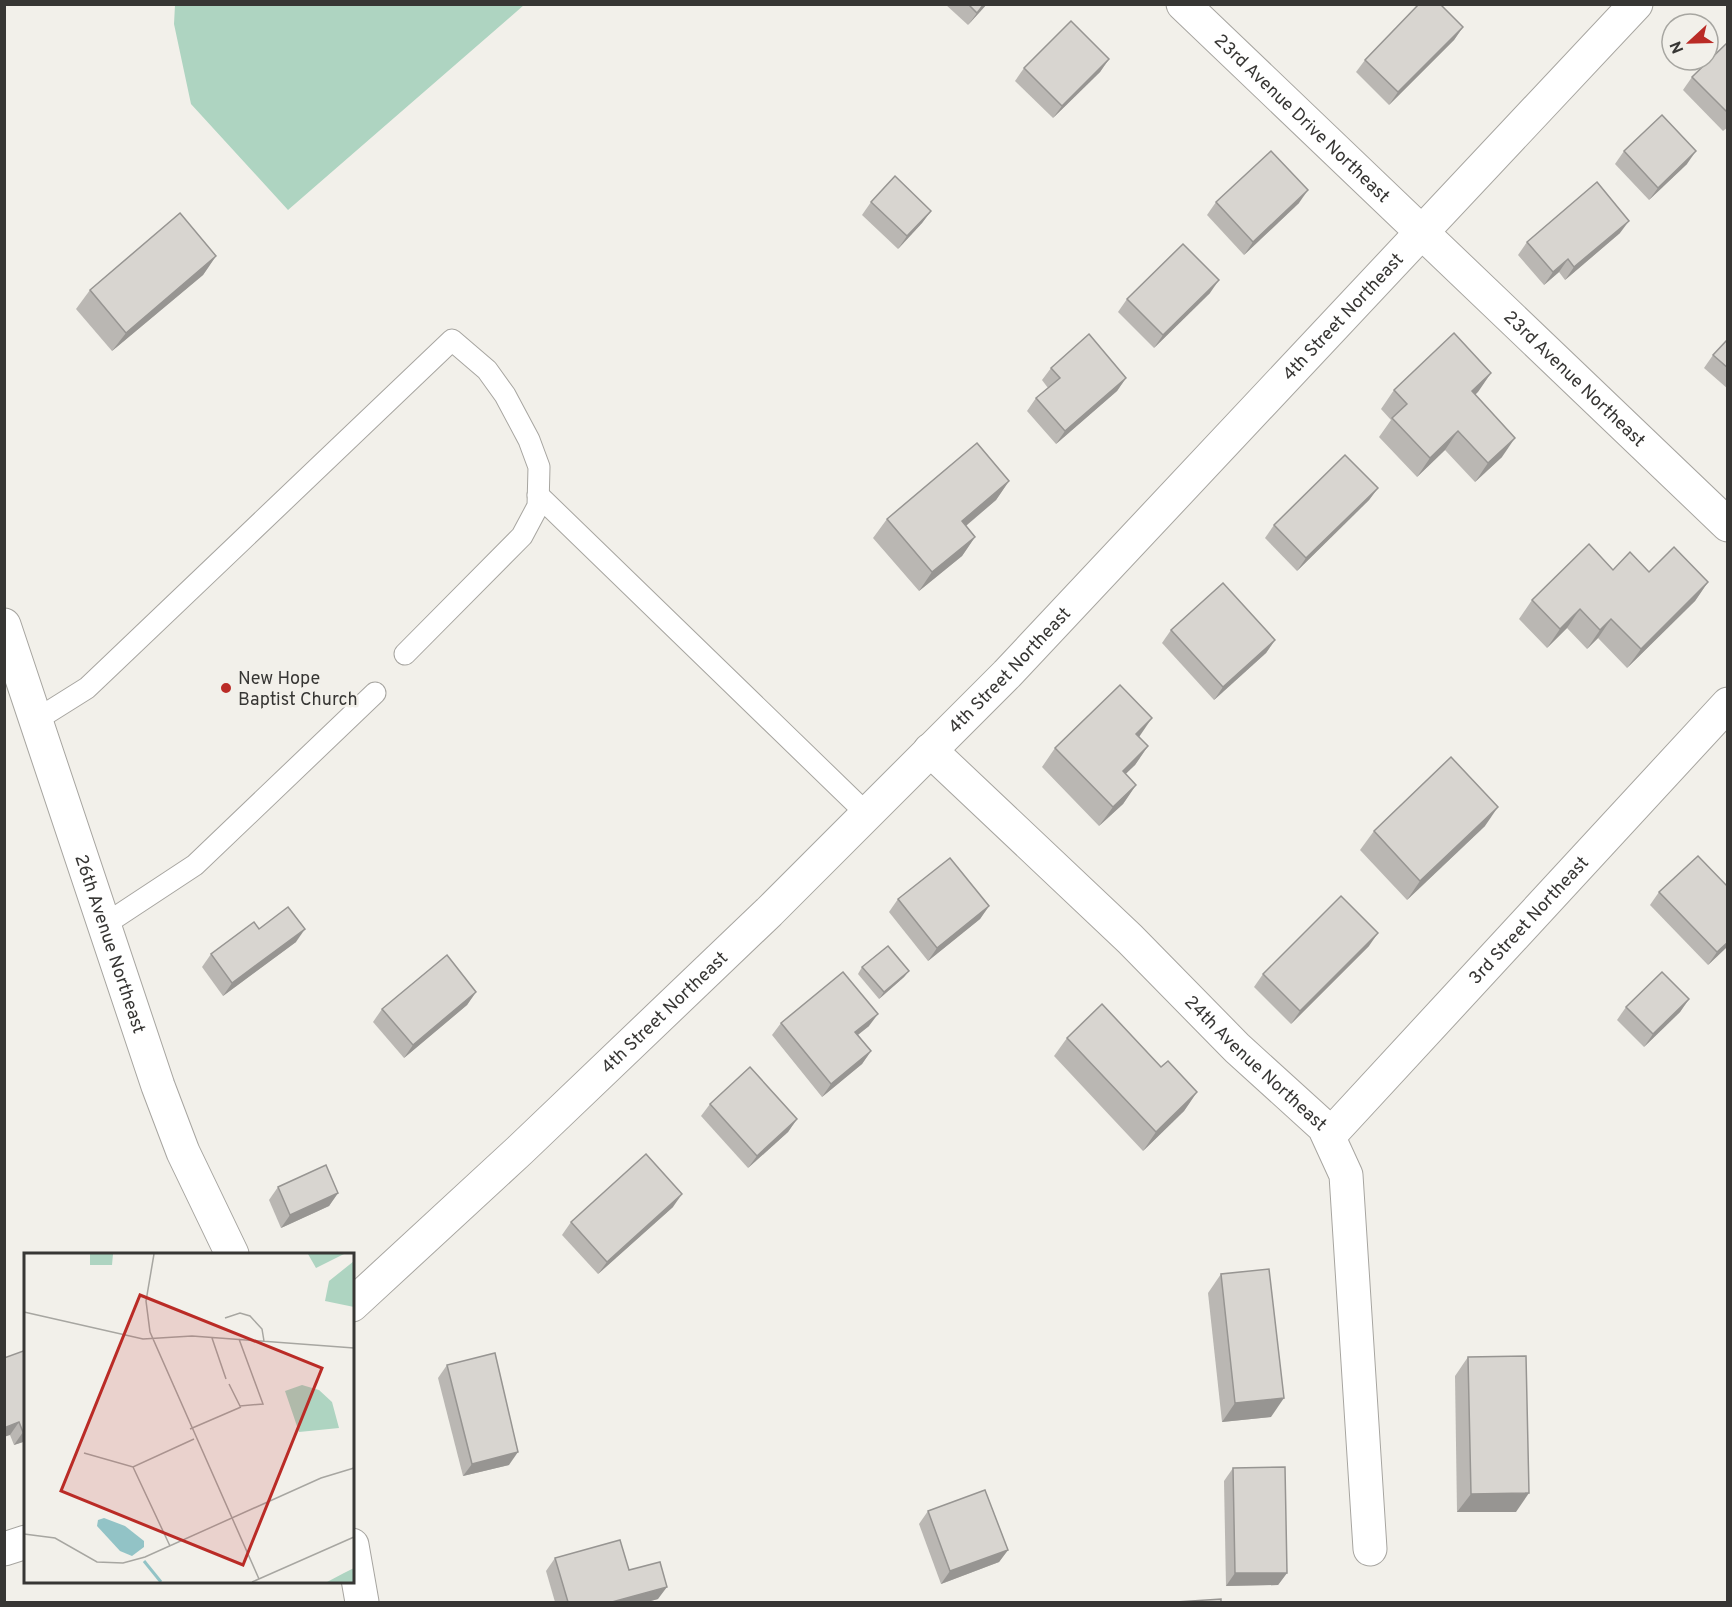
<svg xmlns="http://www.w3.org/2000/svg" width="1732" height="1607" font-family="Overpass,sans-serif">
  <style>
    .green { fill: #aed4c1 }
    .lines { fill: none; stroke-linecap: round; stroke-linejoin: round }
    .service-casing { stroke: #a7a5a0; stroke-width: 23 }
    .minor-casing { stroke: #a7a5a0; stroke-width: 35 }
    .tertiary-casing { stroke: #a7a5a0; stroke-width: 35 }
    .service { stroke: #fff; stroke-width: 21 }
    .minor { stroke: #fff; stroke-width: 33 }
    .tertiary { stroke: #fff; stroke-width: 33 }
    .wall { fill: #bab7b3 }
    .shaded-wall { fill: #979592 }
    .building { fill: #d8d5d0; stroke: #979592; stroke-width: 1.5 }
    .poi-dot { fill: #ba2b26; stroke: #f2f0ea; stroke-width: 2 }
    .labels { text-anchor: middle; stroke-width: 5; stroke-linejoin: round; paint-order: stroke }
    .street-label { font-size: 18px; fill: #373634; stroke: #f2f0ea }
    .poi-label { font-size: 18px; fill: #373634; stroke: #f2f0ea; text-anchor: start }
    .inset-river { fill: none; stroke: #92c3c6; stroke-width: 3 }
    .inset-road { fill: none; stroke: #a7a6a1; stroke-width: 1.5 }
    .view { fill: #ba2b26; fill-opacity: 0.15; stroke: #ba2b26; stroke-width: 3 }
    .inset-edge { fill: none; stroke: #373634; stroke-width: 3 }
  </style>
  <rect width="100%" height="100%" fill="#f2f0ea"/>
  <path class="green" d="M175 5V4L524 5 288 210 191 104 174 24Z"/>
  <g class="lines">
    <g class="service-casing">
      <g id="service">
        <path d="M538 495 867 814"/>
        <path d="M36 720 87 688 107 669 452 340 487 370 505 395 529 440 539 467 538 506 522 536 405 654"/>
        <path d="M104 925 195 865 375 693"/>
      </g>
    </g>
    <g class="minor-casing">
      <g id="minor">
        <path id="s1" d="M1183 4 1728 525"/>
        <path id="s2" d="M930 750 1130 939 1237 1048 1324 1127 1346 1175 1370 1549"/>
        <path id="s3" d="M1329 1136 1728 704"/>
        <path id="s4" d="M352 1305 520 1150 769 912 1007 674 1636 4"/>
        <path d="M4 1549 26 1542"/>
      </g>
    </g>
    <g class="tertiary-casing">
      <g id="tertiary">
        <path id="s5" d="M4 625 158 1086 183 1152 232 1254"/>
        <path d="M352 1545 362 1602"/>
      </g>
    </g>
    <use href="#service" class="service"/>
    <use href="#minor" class="minor"/>
    <use href="#tertiary" class="tertiary"/>
  </g>
  <g class="wall">
    <path d="M945 4H987L968 25Z"/>
    <path d="M1463 27 1454 40 1389 105 1356 72 1365 60Z"/>
    <path d="M1728 42V127L1723 131 1683 90 1692 77Z"/>
    <path d="M1109 59 1100 72 1053 118 1015 81 1024 68Z"/>
    <path d="M1624 151 1687 164 1649 200 1615 164Z"/>
    <path d="M871 202 931 211 922 223 898 249 862 215Z"/>
    <path d="M1216 202 1299 203 1244 255 1207 215Z"/>
    <path d="M1620 233 1565 280 1559 272 1544 285 1518 255 1527 242Z"/>
    <path d="M216 256 203 275 112 351 76 309 90 290Z"/>
    <path d="M1210 293 1154 348 1118 312 1127 299Z"/>
    <path d="M1728 339V389L1704 368 1713 355Z"/>
    <path d="M1051 368 1126 378 1117 391 1056 444 1027 411 1036 398 1048 388 1042 380Z"/>
    <path d="M1491 373 1475 395 1502 457 1475 482 1445 450 1417 477 1379 437 1391 420 1381 409 1394 390Z"/>
    <path d="M1009 481 996 500 966 526 975 537 962 556 919 591 873 538 887 519Z"/>
    <path d="M1378 488 1369 500 1297 571 1265 538 1274 525Z"/>
    <path d="M1613 570 1649 572 1708 582 1695 601 1627 668 1598 638 1587 649 1567 628 1547 648 1519 619 1532 600Z"/>
    <path d="M1171 630 1275 640 1266 653 1214 700 1162 643Z"/>
    <path d="M1148 746 1135 765 1125 774 1136 785 1123 804 1099 826 1042 767 1055 748Z"/>
    <path d="M1485 826 1407 900 1360 850 1374 831Z"/>
    <path d="M1728 887V946L1708 965 1650 905 1659 892Z"/>
    <path d="M898 899 989 906 980 919 928 961 889 912Z"/>
    <path d="M259 929 296 942 223 996 202 967 211 954Z"/>
    <path d="M1369 946 1291 1024 1254 987 1263 974Z"/>
    <path d="M862 967 909 971 904 977 879 999 858 974Z"/>
    <path d="M476 992 467 1005 404 1058 373 1022 382 1009Z"/>
    <path d="M1689 999 1680 1012 1644 1047 1617 1020 1626 1007Z"/>
    <path d="M781 1023 869 1026 858 1035 871 1051 862 1064 822 1097 772 1035Z"/>
    <path d="M1067 1038 1161 1067 1197 1092 1184 1111 1143 1151 1054 1056Z"/>
    <path d="M710 1104 797 1119 788 1132 748 1168 701 1116Z"/>
    <path d="M278 1187 338 1193 329 1206 281 1228 269 1200Z"/>
    <path d="M673 1207 598 1274 562 1235 571 1222Z"/>
    <path d="M1221 1274 1271 1417 1222 1422 1208 1293Z"/>
    <path d="M1468 1357 1516 1512H1457L1455 1376Z"/>
    <path d="M4 1358 26 1441 14 1445 10 1435Z"/>
    <path d="M447 1365 509 1465 463 1476 438 1378Z"/>
    <path d="M1233 1468 1287 1573 1278 1585 1226 1586 1224 1481Z"/>
    <path d="M928 1511 1008 1550 999 1562 941 1584 919 1524Z"/>
    <path d="M555 1558 629 1570 658 1599 647 1602H555L546 1571Z"/>
  </g>
  <g class="shaded-wall">
    <path d="M984 4H987L968 25 977 13Z"/>
    <path d="M1463 27 1454 40 1389 105 1398 92Z"/>
    <path d="M1109 59 1100 72 1053 118 1062 106Z"/>
    <path d="M1696 151 1687 164 1649 200 1658 188Z"/>
    <path d="M1308 190 1299 203 1244 255 1253 242Z"/>
    <path d="M931 211 922 223 898 249 907 236Z"/>
    <path d="M1629 221 1620 233 1565 280 1574 267Z"/>
    <path d="M216 256 203 275 112 351 126 333Z"/>
    <path d="M1568 259 1559 272 1544 285 1553 272Z"/>
    <path d="M1219 280 1210 293 1154 348 1163 335Z"/>
    <path d="M1491 373 1478 392 1459 410 1472 391Z"/>
    <path d="M1126 378 1117 391 1056 444 1065 431Z"/>
    <path d="M1458 431 1445 450 1417 477 1430 458Z"/>
    <path d="M1515 438 1502 457 1475 482 1488 463Z"/>
    <path d="M1009 481 996 500 949 540 962 521Z"/>
    <path d="M1378 488 1369 500 1297 571 1306 558Z"/>
    <path d="M975 537 962 556 919 591 932 572Z"/>
    <path d="M1708 582 1695 601 1627 668 1641 649Z"/>
    <path d="M1580 609 1567 628 1547 648 1560 629Z"/>
    <path d="M1611 619 1598 638 1587 649 1600 630Z"/>
    <path d="M1275 640 1266 653 1214 700 1223 687Z"/>
    <path d="M1152 718 1139 737 1136 734Z"/>
    <path d="M1148 746 1135 765 1109 790 1123 771Z"/>
    <path d="M1136 785 1123 804 1099 826 1113 807Z"/>
    <path d="M1498 807 1485 826 1407 900 1420 881Z"/>
    <path d="M989 906 980 919 928 961 937 948Z"/>
    <path d="M305 929 296 942 223 996 232 983Z"/>
    <path d="M1378 933 1369 946 1291 1024 1300 1011Z"/>
    <path d="M1728 942V946L1708 965 1717 952Z"/>
    <path d="M909 971 904 977 879 999 884 992Z"/>
    <path d="M476 992 467 1005 404 1058 413 1045Z"/>
    <path d="M1689 999 1680 1012 1644 1047 1653 1034Z"/>
    <path d="M878 1014 869 1026 846 1044 855 1032Z"/>
    <path d="M871 1051 862 1064 822 1097 831 1084Z"/>
    <path d="M1197 1092 1184 1111 1143 1151 1156 1132Z"/>
    <path d="M797 1119 788 1132 748 1168 757 1156Z"/>
    <path d="M338 1193 329 1206 281 1228 290 1215Z"/>
    <path d="M682 1194 673 1207 598 1274 607 1262Z"/>
    <path d="M1284 1398 1271 1417 1222 1422 1235 1403Z"/>
    <path d="M19 1422 10 1435 4 1437V1428Z"/>
    <path d="M26 1431V1441L14 1445 23 1432Z"/>
    <path d="M518 1452 509 1465 463 1476 472 1464Z"/>
    <path d="M1529 1493 1516 1512H1457L1471 1494Z"/>
    <path d="M1008 1550 999 1562 941 1584 950 1571Z"/>
    <path d="M1235 1573H1287L1278 1585 1226 1586Z"/>
    <path d="M667 1587 658 1599 647 1602H612Z"/>
  </g>
  <g class="building">
    <path d="M968 4H984L977 13Z"/>
    <path d="M1419 4H1440L1463 27 1398 92 1365 60Z"/>
    <path d="M1071 21 1109 59 1062 106 1024 68Z"/>
    <path d="M1728 42V113L1692 77Z"/>
    <path d="M1662 115 1696 151 1658 188 1624 151Z"/>
    <path d="M1271 151 1308 190 1253 242 1216 202Z"/>
    <path d="M895 176 931 211 907 236 871 202Z"/>
    <path d="M1597 182 1629 221 1574 267 1568 259 1553 272 1527 242Z"/>
    <path d="M180 213 216 256 126 333 90 290Z"/>
    <path d="M1183 244 1219 280 1163 335 1127 299Z"/>
    <path d="M1454 333 1491 373 1472 391 1515 438 1488 463 1458 431 1430 458 1392 418 1407 404 1394 390Z"/>
    <path d="M1089 334 1126 378 1065 431 1036 398 1060 378 1051 368Z"/>
    <path d="M1728 339V368L1713 355Z"/>
    <path d="M977 443 1009 481 962 521 975 537 932 572 887 519Z"/>
    <path d="M1345 455 1378 488 1306 558 1274 525Z"/>
    <path d="M1589 544 1613 570 1630 552 1649 572 1674 547 1708 582 1641 649 1611 619 1600 630 1580 609 1560 629 1532 600Z"/>
    <path d="M1223 583 1275 640 1223 687 1171 630Z"/>
    <path d="M1120 685 1152 718 1136 734 1148 746 1123 771 1136 785 1113 807 1055 748Z"/>
    <path d="M1451 757 1498 807 1420 881 1374 831Z"/>
    <path d="M1698 856 1728 887V942L1717 952 1659 892Z"/>
    <path d="M950 858 989 906 937 948 898 899Z"/>
    <path d="M1341 896 1378 933 1300 1011 1263 974Z"/>
    <path d="M288 907 305 929 232 983 211 954 254 922 259 929Z"/>
    <path d="M888 946 909 971 884 992 862 967Z"/>
    <path d="M447 955 476 992 413 1045 382 1009Z"/>
    <path d="M843 972 878 1014 855 1032 871 1051 831 1084 781 1023Z"/>
    <path d="M1662 972 1689 999 1653 1034 1626 1007Z"/>
    <path d="M1102 1004 1161 1067 1168 1061 1197 1092 1156 1132 1067 1038Z"/>
    <path d="M750 1067 797 1119 757 1156 710 1104Z"/>
    <path d="M646 1154 682 1194 607 1262 571 1222Z"/>
    <path d="M326 1165 338 1193 290 1215 278 1187Z"/>
    <path d="M1269 1269 1284 1398 1235 1403 1221 1274Z"/>
    <path d="M26 1350V1431L23 1432 19 1422 4 1428V1358Z"/>
    <path d="M495 1353 518 1452 472 1464 447 1365Z"/>
    <path d="M1526 1356 1529 1493 1471 1494 1468 1357Z"/>
    <path d="M1285 1467 1287 1573H1235L1233 1468Z"/>
    <path d="M985 1490 1008 1550 950 1571 928 1511Z"/>
    <path d="M620 1540 629 1570 660 1562 667 1587 612 1602H568L555 1558Z"/>
    <path d="M1221 1599V1602H1176Z"/>
  </g>
  <circle class="poi-dot" cx="226" cy="688" r="6"/>
  <g class="labels">
    <g class="street-label">
      <text dy="6" stroke="none"><textPath href="#s1" startOffset="165">23rd Avenue Drive Northeast</textPath></text>
      <text dy="6" stroke="none"><textPath href="#s4" startOffset="1400">4th Street Northeast</textPath></text>
      <text dy="6" stroke="none"><textPath href="#s1" startOffset="542">23rd Avenue Northeast</textPath></text>
      <text dy="6" stroke="none"><textPath href="#s4" startOffset="914">4th Street Northeast</textPath></text>
      <text dy="6" stroke="none"><textPath href="#s3" startOffset="294">3rd Street Northeast</textPath></text>
      <text dy="6" stroke="none"><textPath href="#s5" startOffset="336">26th Avenue Northeast</textPath></text>
      <text dy="6" stroke="none"><textPath href="#s4" startOffset="428">4th Street Northeast</textPath></text>
      <text dy="6" stroke="none"><textPath href="#s2" startOffset="452">24th Avenue Northeast</textPath></text>
    </g>
    <g class="poi-label">
      <text x="238" y="684">New Hope<tspan x="238" dy="21">Baptist Church</tspan></text>
    </g>
  </g>
  <g transform="translate(24 1253)">
    <rect width="330" height="330" fill="#f2f0ea"/>
    <path d="M66 1H89L88 12H66ZM284 1H320L292 15ZM330 8V54L301 48 305 28ZM278 132 295 137 308 149 315 175 275 179 261 138ZM330 315V329H303L320 320Z" fill="#aed4c1"/>
    <path d="M80 265 101 273 120 288V294L108 303 96 298 73 273 74 267Z" fill="#92c3c6"/>
    <path class="inset-river" d="M120 308 137 329"/>
    <path class="inset-road" d="M130 1 122 48 126 79 235 326M0 59 119 86 168 83 330 95M201 65 216 60 226 63 238 76 240 88M188 85 202 126M205 131 216 153 239 151 215 86M166 176 217 154M60 200 109 214 170 186M109 214 146 293M0 281 31 285 73 309 99 310 121 304 297 225 330 215M228 329 330 284"/>
    <path class="view" d="M116 42 298 115 219 312 37 238Z"/>
    <rect width="330" height="330" class="inset-edge"/>
  </g>
  <rect width="1732" height="1607" fill="none" stroke="#373634" stroke-width="12"/>
  <g transform="translate(1690 42) rotate(248)"><circle r="28" fill="#f2f0ea" stroke="#a7a6a1" stroke-width="1.5"/>
  <path d="M0-4.5L10 22L0 15L-10 22Z" fill="#ba2b26"/>
  <text y="-9" font-size="16" font-weight="bold" text-anchor="middle" fill="#373634">N</text>
  </g>
</svg>
